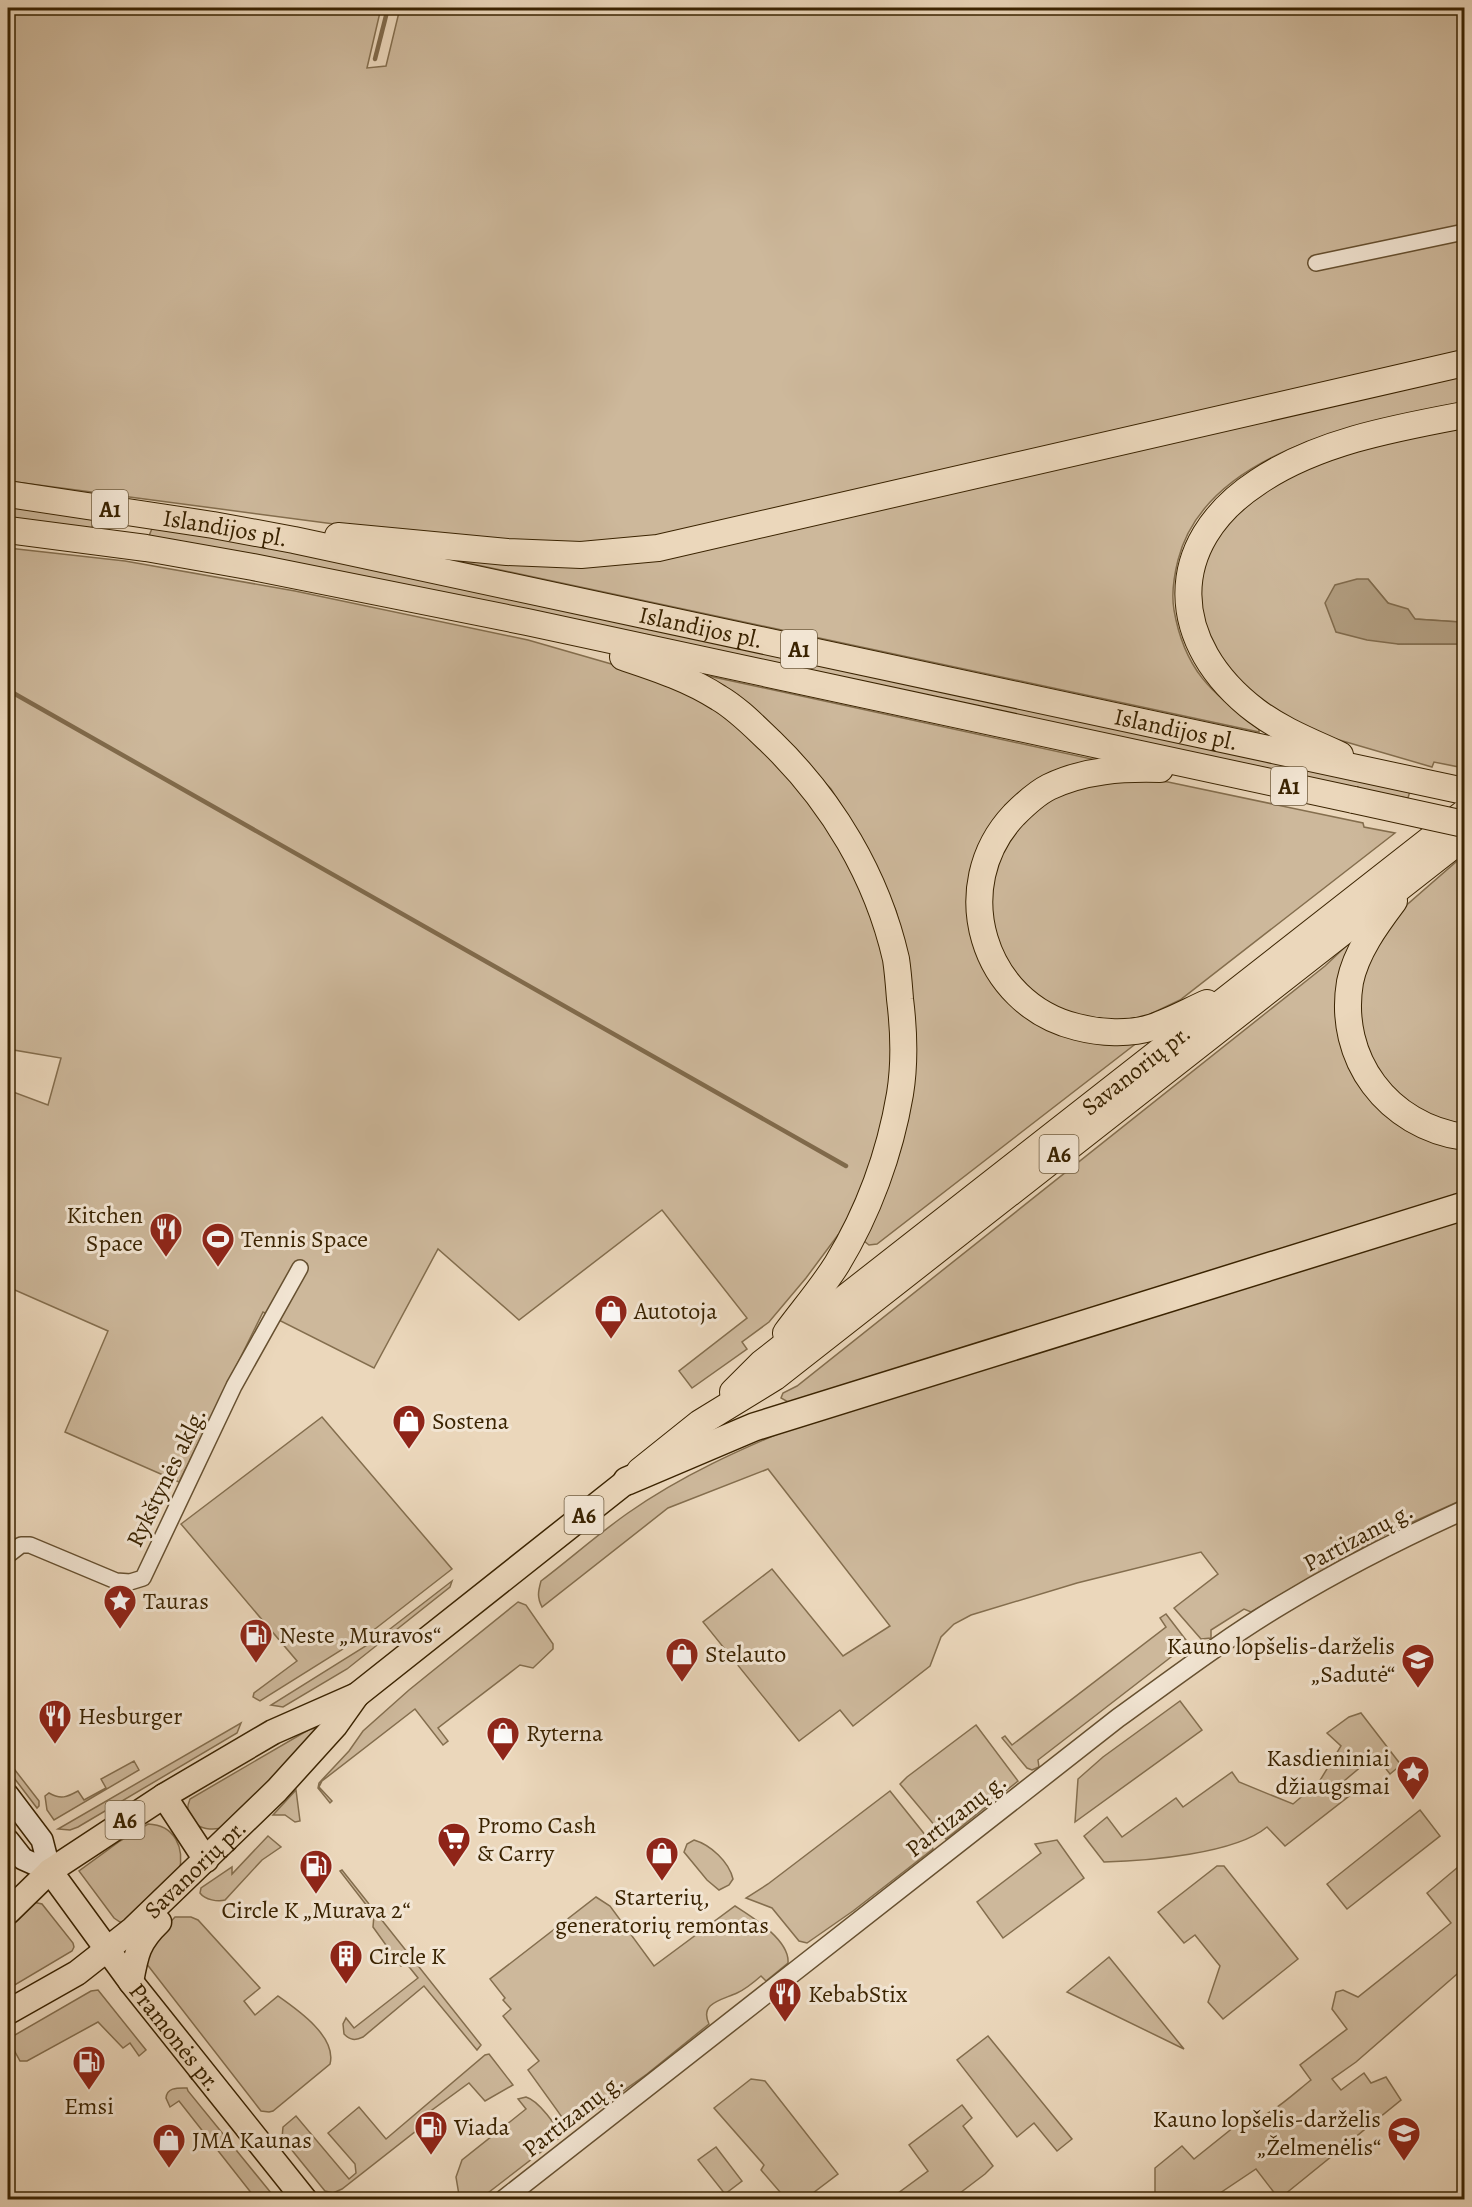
<svg xmlns="http://www.w3.org/2000/svg" width="1472" height="2207" font-family="Alegreya,serif">
  <style>
    .green { fill: #cdb89b; stroke: #846e4e; stroke-width: 1.5 }
    .water { fill: #af9a7c; stroke: #806a4b; stroke-width: 1.5 }
    .lines { fill: none; stroke-linecap: round; stroke-linejoin: round }
    .stream { stroke: #806a4b; stroke-width: 4.5 }
    .minor-casing { stroke: #665030; stroke-width: 18 }
    .tertiary-casing { stroke: #665030; stroke-width: 21 }
    .secondary-casing { stroke: #3a2301; stroke-width: 24 }
    .primary-casing { stroke: #3a2301; stroke-width: 27 }
    .trunk-casing { stroke: #3a2301; stroke-width: 28 }
    .motorway-casing { stroke: #3a2301; stroke-width: 30 }
    .minor { stroke: #f2e5d3; stroke-width: 15 }
    .tertiary { stroke: #f2e5d3; stroke-width: 18 }
    .secondary { stroke: #f2e5d3; stroke-width: 21 }
    .primary { stroke: #ebd7bb; stroke-width: 24 }
    .trunk { stroke: #ebd7bb; stroke-width: 26 }
    .motorway { stroke: #ebd7bb; stroke-width: 27 }
    .trunk-bridge-casing { stroke: #3a2301; stroke-width: 28; stroke-linecap: butt }
    .trunk-bridge { stroke: #ebd7bb; stroke-width: 26 }
    .labels { text-anchor: middle; stroke-width: 6; stroke-linejoin: round; paint-order: stroke }
    .shield { fill: #f2e5d3; stroke: #715d40; stroke-width: 1.5 }
    .shield-label { font-size: 22px; font-weight: bold; fill: #3a2301 }
    .street-label { font-size: 24px; fill: #3a2301; stroke: #f2e5d3 }
    .poi-label { font-size: 24px; fill: #3a2301; stroke: #f2e5d3; text-anchor: start }
  </style>
  <rect width="100%" height="100%" fill="#ebd7bb"/>
  <filter id="stains"><feTurbulence type="fractalNoise" baseFrequency=".00333" numOctaves="4"/><feColorMatrix values="0 0 0 0 .2 0 0 0 0 .09 0 0 0 0 .02 0 0 0 .5 -.17"/></filter>
  <radialGradient id="worn" r=".72"><stop offset=".6" stop-color="#630" stop-opacity="0"/><stop offset="1" stop-color="#630" stop-opacity=".3"/></radialGradient>
  <g class="green">
    <path d="M8 8H381L367 68 386 66 400 8H1464V356L640 545H494L8 481Z"/>
    <path d="M1464 370V402C1369 421 1206 449 1178 560 1174 576 1171 593 1174 610 1184 668 1211 695 1259 726V732L435 556 553 562Z"/>
    <path d="M1464 420V620L1460 622 1415 619 1388 603 1368 579 1398 644H1464V768L1434 762 1432 767 1329 737 1266 709 1231 682 1194 607 1208 537 1299 465Z"/>
    <path d="M8 504 92 515V532L8 522Z"/>
    <path d="M153 526 254 541 1410 791 1408 798 1400 797 1399 799 149 536Z"/>
    <path d="M8 548 125 561 295 591 528 640 660 678 738 723 772 752 853 858 890 960 896 1077 847 1238 838 1235 806 1278 769 1322 742 1342 747 1349 692 1388 679 1371 747 1318 662 1210 519 1320 438 1249 374 1368 263 1312 179 1482 65 1432 108 1331 8 1287V1090L48 1105 61 1058 8 1049Z"/>
    <path d="M704 675 1101 761 983 839 996 985 1138 1042 877 1244 869 1245 864 1241 865 1233 885 1195 899 1154 908 1120 914 1018 909 963 896 911 867 847 831 789 779 735Z"/>
    <path d="M1133 778 1168 782 1363 823 1364 827 1395 833 1180 1000 1125 1026 1035 1005 998 957 987 882 1020 818 1070 786Z"/>
    <path d="M1464 855V1130L1446 1127 1374 1078 1353 992 1386 923Z"/>
    <path d="M1360 933 1355 948 1364 1083 1464 1143V1198L800 1402H788L781 1398 783 1393 797 1386 1325 966Z"/>
    <path d="M1464 1217V1499L1384 1535 1251 1612 1244 1609 1211 1630V1638L1201 1639 1174 1608 1218 1574 1201 1552 1077 1583 971 1615 954 1624 941 1637 930 1666 853 1726 840 1710 799 1741 703 1622 772 1569 843 1656 890 1626 768 1469 668 1508 542 1607C537 1597 538 1592 541 1581 570 1559 598 1534 628 1513 682 1475 741 1449 801 1424Z"/>
    <path d="M322 1417 452 1569 375 1629 260 1701 253 1697 254 1693 297 1661 181 1524Z"/>
    <path d="M452 1581 450 1587 347 1669 283 1707 271 1705 377 1639Z"/>
    <path d="M518 1602 526 1605 553 1644V1649L533 1668 520 1665 438 1728 448 1741 443 1745 415 1709 322 1781 319 1787 332 1801 330 1803 318 1788 319 1783 349 1751 363 1731 409 1690Z"/>
    <path d="M1166 1614 1189 1644 1186 1655 1175 1654 1038 1760 1039 1767 1032 1770 1027 1768 1002 1738 1005 1736 1012 1745 1166 1627 1160 1618Z"/>
    <path d="M1180 1701 1202 1730 1075 1822 1078 1779 1103 1757Z"/>
    <path d="M1361 1713 1401 1765 1390 1774 1375 1755 1344 1781 1353 1793 1285 1846 1267 1827C1235 1854 1146 1861 1104 1862L1084 1836 1107 1817 1122 1837 1176 1798 1183 1807 1232 1772 1239 1782 1293 1804 1319 1782 1341 1746 1327 1733 1349 1717Z"/>
    <path d="M241 1723 237 1733 78 1827 70 1830 58 1829Z"/>
    <path d="M976 1725 1018 1781 946 1839 900 1784 907 1777Z"/>
    <path d="M317 1728V1731L225 1827C205 1834 180 1823 190 1799L310 1729Z"/>
    <path d="M8 1761 39 1801V1806L37 1808 8 1770Z"/>
    <path d="M134 1761 139 1770 54 1820 47 1810 45 1796 49 1793C61 1800 67 1797 78 1791L84 1800 106 1788 101 1779Z"/>
    <path d="M296 1790 300 1821 295 1822 285 1815H273Z"/>
    <path d="M890 1791 930 1841 933 1849 853 1911 807 1943 799 1941 772 1908 746 1898 768 1884Z"/>
    <path d="M1420 1810 1440 1836 1347 1909 1327 1884Z"/>
    <path d="M148 1824C175 1825 185 1848 179 1872L125 1923 120 1922 114 1918 79 1871 120 1841Z"/>
    <path d="M268 1836 281 1847 262 1860 225 1900C218 1902 205 1900 200 1893L201 1888 232 1867V1874Z"/>
    <path d="M694 1840C711 1845 729 1862 733 1879L729 1885 719 1890 707 1880 684 1852 687 1844Z"/>
    <path d="M1057 1840 1084 1878 1003 1938 977 1902 1041 1853 1035 1844Z"/>
    <path d="M1464 1862V1968L1356 2062 1332 2079 1341 2090 1364 2073 1371 2083 1386 2077 1401 2100 1279 2199 1256 2169 1211 2199H1155V2168L1182 2146 1194 2159 1239 2123C1263 2124 1293 2094 1311 2080L1300 2065 1347 2029 1332 2009 1336 1992 1343 1990 1358 1997 1451 1923 1427 1893Z"/>
    <path d="M1217 1866H1224L1298 1959 1223 2019 1208 2002 1220 1966 1195 1935 1184 1943 1158 1912Z"/>
    <path d="M342 1870 481 2045 477 2050 424 1986 363 2037C355 2041 350 2040 344 2034L343 2024 346 2018 354 2028 418 1978 406 1963 401 1966 373 1927 374 1915 340 1871Z"/>
    <path d="M596 1897 610 1906 654 1966 735 1906C752 1917 790 1940 788 1963L766 1981 761 1976C753 1983 746 1989 737 1993 722 2000 699 2003 709 2024L647 2074 575 2125 564 2120 528 2070 539 2061 503 2016 511 2009 503 2000 505 1998 490 1979Z"/>
    <path d="M33 1902 42 1904 73 1943 74 1947 72 1951 8 1989V1929Z"/>
    <path d="M175 1917H191L198 1920 260 1988 244 2001 255 2015 278 1996C298 2010 337 2037 330 2064L273 2111 269 2112 261 2111 146 1963 148 1946Z"/>
    <path d="M1109 1957 1184 2049 1067 1992Z"/>
    <path d="M98 1990 146 2050 139 2056 130 2043 123 2048 98 2022 27 2061H20L8 2039 91 1991Z"/>
    <path d="M988 2036 1072 2139 1057 2151 1034 2123 1017 2137 957 2060Z"/>
    <path d="M489 2054 513 2085 485 2101 469 2083 417 2121 421 2127 342 2189 333 2193 325 2191 282 2138 283 2127 296 2116 349 2179 356 2173 355 2164 328 2133 359 2107 386 2139 485 2055Z"/>
    <path d="M751 2079 765 2081 838 2174 805 2199H786L761 2170 764 2165 714 2108Z"/>
    <path d="M187 2088 188 2091 276 2199H256L179 2101 170 2107 166 2098C167 2087 178 2088 187 2088Z"/>
    <path d="M526 2097C537 2100 560 2127 559 2138L480 2199H463L459 2195 456 2177 462 2160 526 2109 518 2099Z"/>
    <path d="M962 2105 972 2118 963 2126 993 2166 985 2174 952 2199H890L928 2171 909 2145Z"/>
    <path d="M716 2147 742 2181 725 2194 698 2160Z"/>
  </g>
  <path class="water" d="M1357 579H1368L1388 603 1408 609 1415 619 1460 622 1464 620V644H1398L1367 640 1336 632 1325 603 1335 585Z"/>
  <g class="lines">
    <g class="stream">
      <path d="M375 59 388 8"/>
      <path d="M8 690 846 1166"/>
    </g>
    <g class="minor-casing">
      <g id="minor">
        <path d="M1316 263 1464 232"/>
        <path d="M8 1555 21 1545H30L116 1581 130 1582 143 1578 234 1386 300 1268"/>
      </g>
    </g>
    <g class="tertiary-casing">
      <path id="tertiary" d="M503 2200 1118 1718C1172 1679 1226 1638 1283 1604 1341 1569 1402 1538 1464 1510"/>
    </g>
    <g class="secondary-casing">
      <path id="secondary" d="M8 1795 42 1840 50 1871 23 1859 8 1840"/>
    </g>
    <g class="primary-casing">
      <g id="primary">
        <path d="M164 1796 206 1860"/>
        <path id="s1" d="M50 1871 131 1982 305 2200"/>
        <path d="M8 1912 50 1871 164 1796 273 1732 357 1695 627 1481"/>
        <path d="M131 1982C136 1954 138 1942 159 1922"/>
        <path id="s2" d="M8 2012 77 1973 133 1929 277 1790 335 1726 357 1695"/>
      </g>
    </g>
    <g class="trunk-casing">
      <g id="trunk">
        <path id="s3" d="M8 494 213 525 294 540 1464 791"/>
        <path d="M8 530 146 548 253 567 527 622 1354 800"/>
        <path d="M338 536 507 552 581 555 658 548 1464 363"/>
        <path d="M623 657C656 668 690 679 719 698 738 709 755 727 771 742 832 801 877 876 896 959 898 972 899 986 900 999 904 1031 905 1063 900 1094 890 1153 868 1213 837 1264 822 1288 803 1310 786 1333"/>
        <path d="M1340 755C1312 742 1281 730 1256 711 1168 644 1163 544 1258 482 1317 442 1395 428 1464 415"/>
        <path d="M1160 769C1123 768 1084 770 1049 787 1037 793 1024 805 1014 815 947 886 982 1004 1077 1027 1100 1033 1129 1035 1153 1027 1171 1021 1189 1011 1207 1003"/>
        <path d="M1394 901C1376 925 1356 952 1350 982 1337 1059 1388 1126 1464 1137"/>
        <path id="s4" d="M733 1392 762 1363 1464 813"/>
        <path d="M640 1471 700 1423 775 1377 1464 837"/>
      </g>
    </g>
    <g class="motorway-casing">
      <path id="motorway" d="M627 1481 754 1427 1464 1206"/>
    </g>
    <use href="#minor" class="minor"/>
    <use href="#tertiary" class="tertiary"/>
    <use href="#secondary" class="secondary"/>
    <use href="#primary" class="primary"/>
    <use href="#trunk" class="trunk"/>
    <use href="#motorway" class="motorway"/>
    <g class="trunk-bridge-casing">
      <path id="trunk-bridge" d="M1354 800 1464 824"/>
    </g>
    <use href="#trunk-bridge" class="trunk-bridge"/>
  </g>
  <defs>
    <g id="restaurant-pin" transform="scale(1.725)"><path d="M0 17L-7.5 6A9.5 9.5 0 1 1 7.5 6Z" fill="#8f2418" stroke="#f2e5d3"/><path d="M-5-6h1v4h1v-4h1v4h1v-4h1v5L-1.5 .5V6h-2V.5L-5-1ZM5-6V6H3V1.5H1.5Q1.5-4 5-6Z" fill="#fff"/></g>
    <g id="stadium-pin" transform="scale(1.725)"><path d="M0 17L-7.5 6A9.5 9.5 0 1 1 7.5 6Z" fill="#8f2418" stroke="#f2e5d3"/><path d="M0-5a6.5 5 0 1 0 0 10a6.5 5 0 1 0 0-10ZM-3.5-1.8h7v3.6h-7Z" fill="#fff"/></g>
    <g id="shop-pin" transform="scale(1.725)"><path d="M0 17L-7.5 6A9.5 9.5 0 1 1 7.5 6Z" fill="#8f2418" stroke="#f2e5d3"/><path d="M-5-2.5h2.3a2.7 3.5 0 0 1 5.4 0H5L5.5 6h-11ZM-1.5-2.5h3a1.5 2.3 0 0 0-3 0Z" fill="#fff"/></g>
    <g id="sight-pin" transform="scale(1.725)"><path d="M0 17L-7.5 6A9.5 9.5 0 1 1 7.5 6Z" fill="#8f2418" stroke="#f2e5d3"/><path d="M0-6L1.8-2.2L6-1.7L2.9 1.2L3.7 5.4L0 3.3L-3.7 5.4L-2.9 1.2L-6-1.7L-1.8-2.2Z" fill="#fff"/></g>
    <g id="fuel-pin" transform="scale(1.725)"><path d="M0 17L-7.5 6A9.5 9.5 0 1 1 7.5 6Z" fill="#8f2418" stroke="#f2e5d3"/><path d="M-5.5-6h7V0h2V4h1.3V-2.5L3-4.5l.8-.8L6-3V5H2.5V1h-1V6h-7ZM-4.2-4.7v3.2H.2V-4.7Z" fill="#fff"/></g>
    <g id="school-pin" transform="scale(1.725)"><path d="M0 17L-7.5 6A9.5 9.5 0 1 1 7.5 6Z" fill="#8f2418" stroke="#f2e5d3"/><path d="M0-5L7-2L0 1L-7-2ZM-4 1L0 2.5L4 1V4Q0 6-4 4Z" fill="#fff"/></g>
    <g id="supermarket-pin" transform="scale(1.725)"><path d="M0 17L-7.5 6A9.5 9.5 0 1 1 7.5 6Z" fill="#8f2418" stroke="#f2e5d3"/><path d="M-6-5.5h2.5l.6 2H6L4.5 2H-2.5L-4.4-4H-6ZM-1.5 3.2a1.3 1.3 0 1 0 .1 0ZM3 3.2a1.3 1.3 0 1 0 .1 0Z" fill="#fff"/></g>
    <g id="building-pin" transform="scale(1.725)"><path d="M0 17L-7.5 6A9.5 9.5 0 1 1 7.5 6Z" fill="#8f2418" stroke="#f2e5d3"/><path d="M-4-6H4V6H1V3H-1V6H-4ZM-2.5-4.3h1.7v1.8h-1.7ZM.8-4.3h1.7v1.8H.8ZM-2.5-1h1.7V.8h-1.7ZM.8-1h1.7V.8H.8Z" fill="#fff"/></g>
  </defs>
  <g fill-rule="evenodd">
    <use href="#restaurant-pin" x="166" y="1229"/>
    <use href="#stadium-pin" x="218" y="1239"/>
    <use href="#shop-pin" x="611" y="1311"/>
    <use href="#shop-pin" x="409" y="1421"/>
    <use href="#sight-pin" x="120" y="1601"/>
    <use href="#fuel-pin" x="256" y="1635"/>
    <use href="#shop-pin" x="682" y="1654"/>
    <use href="#school-pin" x="1418" y="1660"/>
    <use href="#restaurant-pin" x="55" y="1716"/>
    <use href="#shop-pin" x="503" y="1733"/>
    <use href="#sight-pin" x="1413" y="1772"/>
    <use href="#supermarket-pin" x="454" y="1839"/>
    <use href="#shop-pin" x="662" y="1853"/>
    <use href="#fuel-pin" x="316" y="1866"/>
    <use href="#building-pin" x="346" y="1956"/>
    <use href="#restaurant-pin" x="785" y="1994"/>
    <use href="#fuel-pin" x="89" y="2062"/>
    <use href="#fuel-pin" x="431" y="2127"/>
    <use href="#school-pin" x="1404" y="2133"/>
    <use href="#shop-pin" x="169" y="2140"/>
  </g>
  <g class="labels">
    <g class="shield">
      <rect x="92" y="490" width="36" height="38" rx="4.5"/>
      <rect x="781" y="630" width="36" height="38" rx="4.5"/>
      <rect x="1271" y="767" width="36" height="38" rx="4.5"/>
      <rect x="1039.5" y="1135" width="39" height="38" rx="4.5"/>
      <rect x="564.5" y="1496" width="39" height="38" rx="4.5"/>
      <rect x="105.5" y="1801" width="39" height="38" rx="4.5"/>
    </g>
    <g class="shield-label">
      <text x="110" y="517">A1</text>
      <text x="799" y="657">A1</text>
      <text x="1289" y="794">A1</text>
      <text x="1059" y="1162">A6</text>
      <text x="584" y="1523">A6</text>
      <text x="125" y="1828">A6</text>
    </g>
    <g class="street-label">
      <text dy="8" stroke="none"><textPath href="#s3" startOffset="220">Islandijos pl.</textPath></text>
      <text dy="8" stroke="none"><textPath href="#s3" startOffset="706">Islandijos pl.</textPath></text>
      <text dy="8" stroke="none"><textPath href="#s3" startOffset="1192">Islandijos pl.</textPath></text>
      <text dy="8" stroke="none"><textPath href="#s4" startOffset="516">Savanorių pr.</textPath></text>
      <text transform="translate(166 1477) rotate(-64)" y="8">Rykštynės aklg.</text>
      <text transform="translate(1358 1537) rotate(-28)" y="8">Partizanų g.</text>
      <text transform="translate(956 1815) rotate(-38)" y="8">Partizanų g.</text>
      <text dy="8" stroke="none"><textPath href="#s2" startOffset="237">Savanorių pr.</textPath></text>
      <text dy="8" stroke="none"><textPath href="#s1" startOffset="208">Pramonės pr.</textPath></text>
      <text transform="translate(573 2115) rotate(-38)" y="8">Partizanų g.</text>
    </g>
    <g class="poi-label">
      <text x="143" y="1223" text-anchor="end">Kitchen<tspan x="143" dy="28">Space</tspan></text>
      <text x="241" y="1247">Tennis Space</text>
      <text x="634" y="1319">Autotoja</text>
      <text x="432" y="1429">Sostena</text>
      <text x="143" y="1609">Tauras</text>
      <text x="279" y="1643">Neste „Muravos“</text>
      <text x="1395" y="1654" text-anchor="end">Kauno lopšelis-darželis<tspan x="1395" dy="28">„Sadutė“</tspan></text>
      <text x="705" y="1662">Stelauto</text>
      <text x="78" y="1724">Hesburger</text>
      <text x="526" y="1741">Ryterna</text>
      <text x="1390" y="1766" text-anchor="end">Kasdieniniai<tspan x="1390" dy="28">džiaugsmai</tspan></text>
      <text x="477" y="1833">Promo Cash<tspan x="477" dy="28">&amp; Carry</tspan></text>
      <text x="662" y="1905" text-anchor="middle">Starterių,<tspan x="662" dy="28">generatorių remontas</tspan></text>
      <text x="316" y="1918" text-anchor="middle">Circle K „Murava 2“</text>
      <text x="369" y="1964">Circle K</text>
      <text x="808" y="2002">KebabStix</text>
      <text x="89" y="2114" text-anchor="middle">Emsi</text>
      <text x="1381" y="2127" text-anchor="end">Kauno lopšelis-darželis<tspan x="1381" dy="28">„Želmenėlis“</tspan></text>
      <text x="454" y="2135">Viada</text>
      <text x="192" y="2148">JMA Kaunas</text>
    </g>
  </g>
  <rect width="1472" height="2207" fill="none" stroke="#ebd7bb" stroke-width="30"/>
  <rect x="9" y="9" width="1454" height="2189" fill="none" stroke="#3a2301" stroke-width="3"/>
  <rect x="15" y="15" width="1442" height="2177" fill="none" stroke="#3a2301" stroke-width="1.5"/>
  <rect width="100%" height="100%" filter="url(#stains)"/>
  <rect width="100%" height="100%" fill="url(#worn)"/>
</svg>
